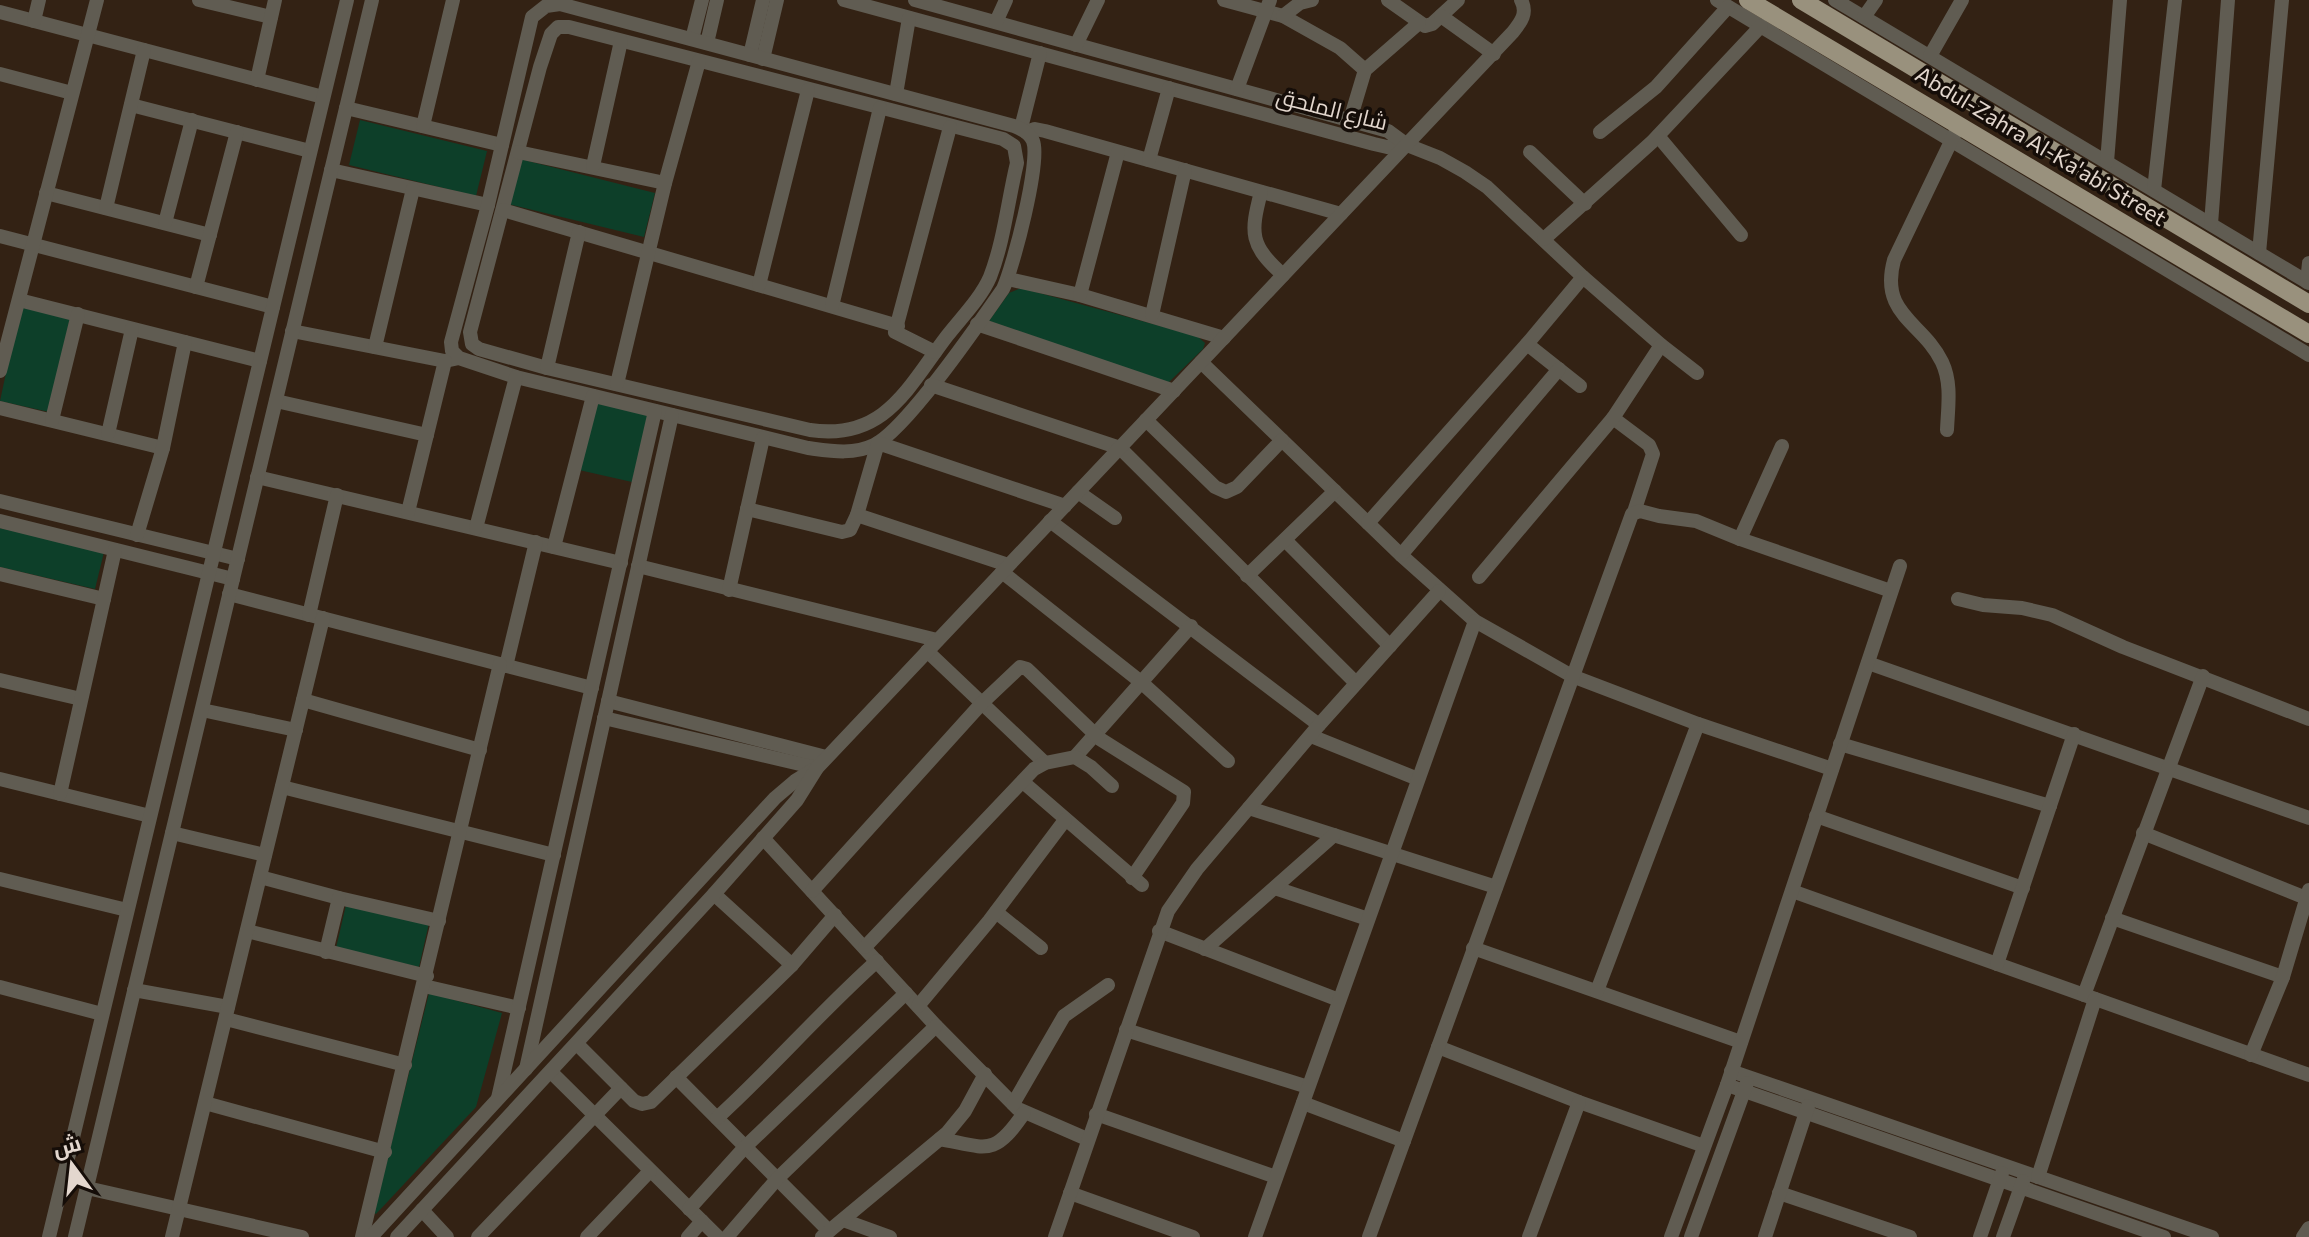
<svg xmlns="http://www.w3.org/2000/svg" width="2309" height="1237" font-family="Commissioner,Cairo,sans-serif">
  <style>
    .green { fill: #0d3f29 }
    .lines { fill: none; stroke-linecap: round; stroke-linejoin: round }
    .minor { stroke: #605c52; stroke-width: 14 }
    .major { stroke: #99917d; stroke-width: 18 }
    .labels { text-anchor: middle; stroke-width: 7; stroke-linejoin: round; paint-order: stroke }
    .street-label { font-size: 22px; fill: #e3d7ce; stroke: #150d08 }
  </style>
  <rect width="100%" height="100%" fill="#332214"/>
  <g class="green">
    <path d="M360 120 487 151 476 196 349 165Z"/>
    <path d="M520 159 655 193 644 237 508 204Z"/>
    <path d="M1021 288 1197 336 1205 343 1203 349 1168 383 989 321 1009 293Z"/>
    <path d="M20 307 70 318 49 412 0 401Z"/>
    <path d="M595 403 648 415 632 482 579 470Z"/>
    <path d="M0 528 104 552 95 589 0 567Z"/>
    <path d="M346 905 429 923 419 967 336 948Z"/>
    <path d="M429 993 502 1013 476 1107 376 1214 370 1210 385 1169Z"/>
  </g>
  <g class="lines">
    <g class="minor">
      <path d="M199 0 271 17"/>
      <path d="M844 0 1374 144 1387 147 1407 145"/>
      <path d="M915 0 1388 131 1407 145 1440 158 1465 172 1487 187 1583 277 1661 345 1697 373"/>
      <path d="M1224 0 1283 16 1340 48 1365 70"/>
      <path d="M1388 0 1425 26 1432 24 1458 0"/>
      <path d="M1717 0 2309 355"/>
      <path d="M1835 0 2309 283"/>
      <path d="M0 12 323 97"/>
      <path d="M1283 16 1300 3 1312 0"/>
      <path d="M1441 16 1494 54"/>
      <path d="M1864 17 1876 0"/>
      <path d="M34 21 39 0"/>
      <path d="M996 22 1006 0"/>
      <path d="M558 27H569L1003 139 1014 146 1017 163C1008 200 1004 241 990 277 981 298 961 318 947 336 908 387 885 441 810 430L547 368 479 349 472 344 470 332 540 67 551 34Z"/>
      <path d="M692 39 702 0"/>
      <path d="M707 43 717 0"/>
      <path d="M1076 45 1098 0"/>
      <path d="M750 55 763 0"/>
      <path d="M1930 56 1962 0"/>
      <path d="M763 59 777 0"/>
      <path d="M0 74 72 93"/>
      <path d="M257 80 275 0"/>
      <path d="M1237 89 1270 0"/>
      <path d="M896 94 909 18"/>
      <path d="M131 105 310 151"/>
      <path d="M346 108 502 145"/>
      <path d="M1350 120 1365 70 1419 23"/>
      <path d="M423 126 453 0"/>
      <path d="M1021 128 1040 53"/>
      <path d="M1026 132 1035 129 1045 131 1341 214"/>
      <path d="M1600 132 1656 87 1728 7"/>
      <path d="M1658 136 1741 235"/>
      <path d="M518 152 665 183"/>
      <path d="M1530 152 1585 204"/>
      <path d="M1149 160 1169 88"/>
      <path d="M2107 162 2120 0"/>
      <path d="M593 166 621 41"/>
      <path d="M331 170 488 205"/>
      <path d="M2154 190 2175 0"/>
      <path d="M1261 192C1250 234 1250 245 1283 275"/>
      <path d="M46 193 210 235"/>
      <path d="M106 208 144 50"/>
      <path d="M503 210 898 326"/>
      <path d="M165 223 192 120"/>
      <path d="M2211 224 2228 0"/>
      <path d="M0 236 273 307"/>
      <path d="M1544 239 1652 142 1761 26"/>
      <path d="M2259 253 2282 0"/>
      <path d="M1008 279 1080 295 1224 338"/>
      <path d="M2307 282 2309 263"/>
      <path d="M759 285 808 90"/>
      <path d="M196 287 237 132"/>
      <path d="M1080 295 1118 152"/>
      <path d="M19 300 260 361"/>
      <path d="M832 306 880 108"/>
      <path d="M1152 315 1185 170"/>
      <path d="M977 324 1174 391"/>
      <path d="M292 331 445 361 459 358 516 377 808 448C831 451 853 455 874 445 906 430 980 322 1003 289 1013 268 1041 161 1033 141 1030 133 1022 129 1014 126L560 4 546 6 532 17 488 205 451 342 452 351 459 358"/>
      <path d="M1527 344 1580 386"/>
      <path d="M375 347 413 189"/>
      <path d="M935 352 895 332 950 127"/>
      <path d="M1201 362 1401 555 1475 621 1572 676 1698 724 1832 769"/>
      <path d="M547 368 579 232"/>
      <path d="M0 371 97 0"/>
      <path d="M617 384 665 183 699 61"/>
      <path d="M931 385 1120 448 1356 683"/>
      <path d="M276 401 427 435"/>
      <path d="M0 408 163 448"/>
      <path d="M1613 418 1649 445 1653 454 1634 512"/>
      <path d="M52 420 78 314"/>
      <path d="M1146 420 1215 487 1226 492 1237 487 1282 440"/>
      <path d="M1947 430C1948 407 1952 383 1942 362 1923 322 1879 315 1894 260L1955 133"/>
      <path d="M108 434 132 329"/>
      <path d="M257 477 621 563"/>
      <path d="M1078 492 1115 518"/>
      <path d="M0 501 238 559"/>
      <path d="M747 509 842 532 850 530 857 515 878 443 1065 506"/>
      <path d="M408 512 445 361"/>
      <path d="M857 515 1008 565"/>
      <path d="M0 521 233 579"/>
      <path d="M1050 521 1319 725"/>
      <path d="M1368 523 1527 344 1583 277"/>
      <path d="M476 528 516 377"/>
      <path d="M137 535 163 448 185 342"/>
      <path d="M1740 539 1782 446"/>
      <path d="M1285 540 1390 646"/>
      <path d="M554 547 593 396"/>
      <path d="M1401 555 1559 369"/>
      <path d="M638 566 937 640"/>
      <path d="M1002 572 1141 682 1228 761"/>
      <path d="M0 574 104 599"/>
      <path d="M1247 576 1335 491"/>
      <path d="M1479 577 1613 418 1661 345"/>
      <path d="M729 590 763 438"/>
      <path d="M229 594 592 688"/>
      <path d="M1958 599 1983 605 2022 608 2052 615 2123 647 2309 719"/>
      <path d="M309 615 337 495"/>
      <path d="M927 651 1045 763"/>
      <path d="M1868 663 2309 818"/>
      <path d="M506 666 536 542"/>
      <path d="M0 680 81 699"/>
      <path d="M303 700 480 750"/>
      <path d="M608 701 826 757"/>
      <path d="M202 710 296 730"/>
      <path d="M604 718 817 768"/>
      <path d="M1311 736 1418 779"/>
      <path d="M1840 744 2050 806"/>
      <path d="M1075 757 1191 626"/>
      <path d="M0 779 150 816"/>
      <path d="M1023 782 1142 885"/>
      <path d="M282 787 554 855"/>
      <path d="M60 794 115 550"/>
      <path d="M1249 808 1496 887"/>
      <path d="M1816 816 2023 888"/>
      <path d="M172 833 265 855"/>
      <path d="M2143 833 2306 898"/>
      <path d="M763 838 936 1026 1018 1109 1087 1139"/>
      <path d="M260 877 339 898 439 921"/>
      <path d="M0 879 127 910"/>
      <path d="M1275 888 1368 919"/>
      <path d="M812 891 982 703 1020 667 1027 669 1100 739 1184 792 1183 803 1132 878"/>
      <path d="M1792 891 2309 1075"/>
      <path d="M714 894 792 965"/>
      <path d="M996 912 1041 948"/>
      <path d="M2112 918 2283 977"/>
      <path d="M247 931 427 976"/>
      <path d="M1159 931 1339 1000"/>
      <path d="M865 947 1034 769 1045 763 1075 757 1091 767 1112 786"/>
      <path d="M1473 948 1741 1042"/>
      <path d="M1205 949 1334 835"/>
      <path d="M326 952 339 898"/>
      <path d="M1997 964 2074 734"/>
      <path d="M424 986 519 1008"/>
      <path d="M0 987 102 1014"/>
      <path d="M134 990 228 1007"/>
      <path d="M1597 991 1698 724"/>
      <path d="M2084 995 2203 676"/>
      <path d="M918 1006 989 921 1065 820"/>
      <path d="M226 1019 405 1065"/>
      <path d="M1126 1030 1308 1087"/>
      <path d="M577 1044 634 1101 642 1104 651 1102 792 965 835 915"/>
      <path d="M1438 1047 1579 1102 1704 1146"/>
      <path d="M2251 1055 2283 977 2309 890"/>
      <path d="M526 1069 672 415"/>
      <path d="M1731 1071 2212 1237"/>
      <path d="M551 1072 718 1237"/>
      <path d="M676 1077 829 1231"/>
      <path d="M1727 1085 2164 1237"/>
      <path d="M498 1098 655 411"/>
      <path d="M205 1103 385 1152"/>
      <path d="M1303 1103 1404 1141"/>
      <path d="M1013 1104 1064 1016 1108 985"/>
      <path d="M1096 1114 1276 1177"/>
      <path d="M717 1118C772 1068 821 1011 877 961"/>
      <path d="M940 1139C988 1148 994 1157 1024 1113"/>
      <path d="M2038 1177 2095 999"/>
      <path d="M87 1188 302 1237"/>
      <path d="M1070 1193 1193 1237"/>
      <path d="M1779 1193 1910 1237"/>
      <path d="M689 1209 745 1147 906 993"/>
      <path d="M422 1210 447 1237"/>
      <path d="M843 1220 890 1237"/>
      <path d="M49 1237 347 0"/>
      <path d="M75 1237 372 0"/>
      <path d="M172 1237 323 618"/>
      <path d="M362 1237 500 664"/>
      <path d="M371 1237 775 798 795 781 816 768"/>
      <path d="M397 1237 714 894 797 800 817 768 1513 32C1521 22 1528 13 1521 0"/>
      <path d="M478 1237 621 1088"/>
      <path d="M587 1237 650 1171"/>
      <path d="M688 1237 702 1221"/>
      <path d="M727 1237 777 1179 936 1026"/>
      <path d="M822 1237 947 1133 965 1111 985 1074"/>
      <path d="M1055 1237 1168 911 1197 869 1319 725 1439 591"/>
      <path d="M1255 1237 1475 621"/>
      <path d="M1369 1237 1632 514 1640 511 1659 516 1696 521 1740 539 1891 591"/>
      <path d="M1529 1237 1579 1102"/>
      <path d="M1671 1237 1727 1085 1900 566"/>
      <path d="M1691 1237 1747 1083"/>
      <path d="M1765 1237 1808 1106"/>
      <path d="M1980 1237 2002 1173"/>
      <path d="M2003 1237 2023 1181"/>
      <path d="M2303 1237 2309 1228"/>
    </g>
    <g class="major">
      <path d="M1748 0 2309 334"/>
      <path d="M1801 0 2309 304"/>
    </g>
  </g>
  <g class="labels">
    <g class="street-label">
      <text transform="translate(1332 109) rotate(14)" y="8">شارع الملحق</text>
      <text transform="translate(2041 146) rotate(31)" y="8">Abdul-Zahra Al-Ka'abi Street</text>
    </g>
  </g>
  <g transform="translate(72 1165) rotate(345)" stroke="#150d08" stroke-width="6" paint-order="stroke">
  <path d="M0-6L14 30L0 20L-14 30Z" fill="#e3d7ce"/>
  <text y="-12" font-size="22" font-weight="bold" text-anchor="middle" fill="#e3d7ce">ش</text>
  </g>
</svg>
